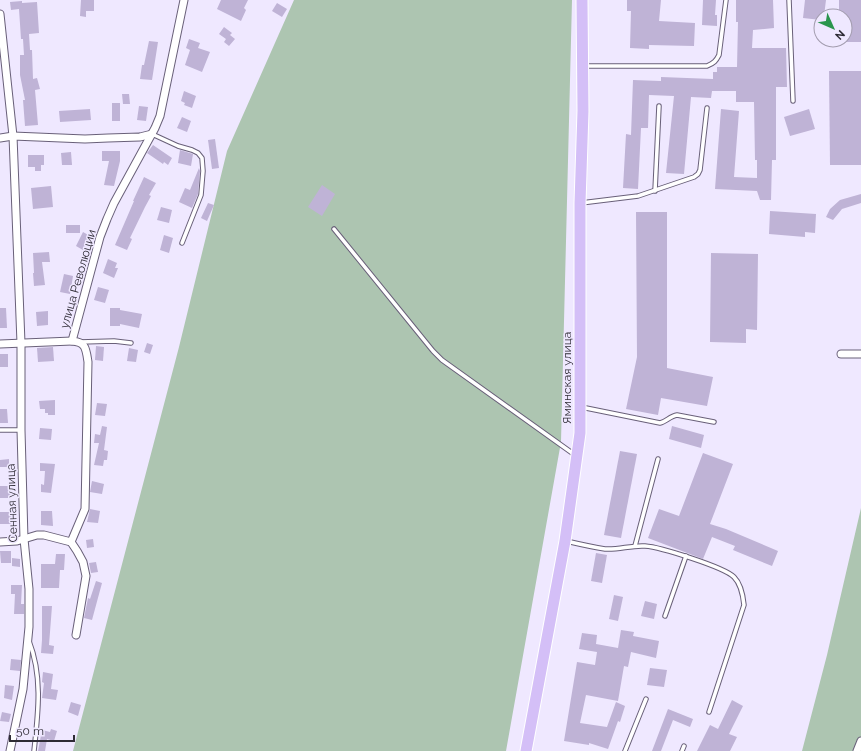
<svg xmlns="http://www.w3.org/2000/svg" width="861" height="751" font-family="Raleway,sans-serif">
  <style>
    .green { fill: #adc5b1 }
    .building { fill: #bfb3d6 }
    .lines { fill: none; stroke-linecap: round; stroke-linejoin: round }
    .service-casing { stroke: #696079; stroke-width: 5.5 }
    .minor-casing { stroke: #696079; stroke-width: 9 }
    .primary-casing { stroke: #fff; stroke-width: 13 }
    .service { stroke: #fff; stroke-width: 3.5 }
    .minor { stroke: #fff; stroke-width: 7 }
    .primary { stroke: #d4bff7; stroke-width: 11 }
    .labels { text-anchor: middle; stroke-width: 3; stroke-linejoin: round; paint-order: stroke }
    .street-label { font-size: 12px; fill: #2e2b35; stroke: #efe8ff }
  </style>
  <rect width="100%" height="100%" fill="#efe8ff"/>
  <g class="green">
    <path d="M294 0H572L561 442 506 751H73L179 347 227 151Z"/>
    <path d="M861 508V751H802L827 655Z"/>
  </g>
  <g class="building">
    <path d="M81 0H94V11H86V17L80 16Z"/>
    <path d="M221 0H248L244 8 246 10 241 21 217 9Z"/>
    <path d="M627 0H661L659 21 695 23 694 46 649 45V49L630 48 631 11H627Z"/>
    <path d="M703 0H716L715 15H717V26L702 25Z"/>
    <path d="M736 0H773L774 28 753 30 752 48H786L787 87H776V160H772L771 200H760L757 191 715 189 721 109 739 111 734 177 757 178V160H755L754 102H736V91H712L711 98 691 97 684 174 666 173 674 96 649 95 648 128H641L638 189 623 188 626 134 631 135 633 80 661 81V77L713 79V72H717V67H737L738 22H736Z"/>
    <path d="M805 0H826L824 16H821V20L803 18Z"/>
    <path d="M839 0H861V42H845V16H839Z"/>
    <path d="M22 1V3L37 2 39 33 29 34 30 50H32L33 79 37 78 40 89 35 90 38 125 25 126 23 100H25L20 75V55H24L23 39H21L19 9 11 10 10 2Z"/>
    <path d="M277 3 287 9 282 17 272 11Z"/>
    <path d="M224 27 232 33 230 35 235 39 229 46 224 42 226 39 219 34Z"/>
    <path d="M189 39 200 43 198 48 210 52 202 72 185 65 190 50 186 48Z"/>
    <path d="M149 41 158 42 152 80 140 79 142 65H144Z"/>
    <path d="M829 71H861V165H830Z"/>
    <path d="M184 91 196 96 192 108 184 105 185 103 181 101Z"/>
    <path d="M122 94H129L130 104H123Z"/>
    <rect x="112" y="103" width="8" height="18"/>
    <path d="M139 106 148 107 146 121 137 120Z"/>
    <path d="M90 109 91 120 60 122 59 111Z"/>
    <path d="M809 109 815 129 790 136 784 117Z"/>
    <path d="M182 117 191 121 187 132 177 128Z"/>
    <path d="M215 139 219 168 212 169 208 140Z"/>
    <path d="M153 145 172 158 168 165 164 162 163 164 147 153Z"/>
    <path d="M180 150 193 154 191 166 178 163Z"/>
    <path d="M102 151H120V161L114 186 104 185 109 161H102Z"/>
    <path d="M71 152 72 165H62L61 153Z"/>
    <path d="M28 155H44V165H41V171H35V167H28Z"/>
    <path d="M199 168 200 171 198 194 192 208 179 202 185 188 190 190Z"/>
    <path d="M144 177 156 183 149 195 151 196 145 207 130 238 132 239 127 250 115 245 134 201H133Z"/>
    <path d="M322 185 335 194 322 216 308 207Z"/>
    <path d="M51 186 53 207 33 209 31 188Z"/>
    <path d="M861 194V203L842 209 833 220 826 217 830 209 840 200Z"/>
    <path d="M208 203 214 205 207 221 201 218Z"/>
    <path d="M161 207 172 210 169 223 157 220Z"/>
    <path d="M770 211 816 214 815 233 805 232V237L769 234Z"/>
    <path d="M636 212H667V368L713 377 707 406 661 398 658 415 626 409 637 357Z"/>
    <rect x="66" y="225" width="14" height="8"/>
    <path d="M83 232 90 236 83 250 76 246Z"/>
    <path d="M164 235 173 238 169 253 160 250Z"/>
    <path d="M49 252 50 262H42L45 285 34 286 33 273H34L33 253Z"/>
    <path d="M711 253 758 254 757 330 746 329V343L710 342Z"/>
    <path d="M108 259 117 263 115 268H118L114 278 103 273Z"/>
    <path d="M64 274 73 276 70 294 60 292Z"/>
    <path d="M98 287 109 290 105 303 94 300Z"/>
    <path d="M0 308H6L7 328H0Z"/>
    <path d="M110 308H120V310L142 314 139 328 120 324V326H110Z"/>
    <path d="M48 311V325L37 326 36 312Z"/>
    <path d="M147 343 153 345 150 354 144 352Z"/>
    <path d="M96 346 104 347 103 361 95 360Z"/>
    <path d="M53 347 54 361 38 362 37 348Z"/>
    <path d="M129 348 138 350 136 362 127 361Z"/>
    <rect x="0" y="354" width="8" height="13"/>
    <path d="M55 400V415H48V413H45V409H40L39 401Z"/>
    <path d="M97 403 107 404 105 416 95 415Z"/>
    <path d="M0 409H7L8 423H0Z"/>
    <path d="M102 426 107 427 104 450 108 451 107 460H104L103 466 94 465 99 443H94L95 434 100 435Z"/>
    <path d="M672 426 704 435 701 448 669 439Z"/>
    <path d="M40 428 52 429 51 440 39 439Z"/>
    <path d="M620 451 637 454 621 538 604 535Z"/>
    <path d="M703 453 733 464 710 524 726 529 778 551 772 566 733 550 735 546 712 537 703 559 648 538 659 509 679 516Z"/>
    <path d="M9 459V467H0V460Z"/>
    <path d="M40 463 55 464 51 493 41 492V484L44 485 45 471H40Z"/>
    <path d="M92 481 104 484 102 494 90 492Z"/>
    <rect x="0" y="486" width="11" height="12"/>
    <path d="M90 509 100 511 98 523 87 522Z"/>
    <path d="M41 511H52L53 526 41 525Z"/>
    <path d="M0 512H12L11 524H0Z"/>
    <path d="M93 539 94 547 87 548 86 540Z"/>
    <path d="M0 551H11V563H1Z"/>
    <path d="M596 553 607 555 602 583 591 581Z"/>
    <path d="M56 554H65L64 570H60L59 588H41V564H55Z"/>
    <path d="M12 558 20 559V567L12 566Z"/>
    <path d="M96 562 98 572 91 573 89 563Z"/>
    <path d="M96 581 102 583 92 620 84 618 88 598 90 599Z"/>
    <path d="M11 585H22L21 604H24V614H14L15 594H11Z"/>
    <path d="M614 595 623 597 618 621 609 619Z"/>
    <path d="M645 601 657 604 654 619 641 616Z"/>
    <path d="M42 606H52L49 645 54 646 53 654 41 653 42 640Z"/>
    <path d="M621 630 634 632 633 636 659 641 656 658 631 652 628 667 624 666 618 701 586 695 580 723 607 727 616 702 625 706 620 722 618 721 608 749 589 743V745L564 741 577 662 595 665 597 652 579 649 582 633 597 635 596 644 618 648Z"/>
    <path d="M11 659 21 660 20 671 10 670Z"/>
    <path d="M650 668 667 670 664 687 647 685Z"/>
    <path d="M43 672 53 674 51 689 58 690 56 700 42 698 44 683 42 682Z"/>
    <path d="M5 685 14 686 12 700 4 698Z"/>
    <path d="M732 700 743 706 729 734 737 737 730 751H697L710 725 718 729Z"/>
    <path d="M71 702 81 705 78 716 68 712Z"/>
    <path d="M668 709 693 719 690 727 673 720 661 751H652Z"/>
    <path d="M2 712 11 714 9 722 0 721Z"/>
    <path d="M51 729 57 731 54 741 47 739 45 751H38L42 730 50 732Z"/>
  </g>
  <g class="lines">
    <g class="service-casing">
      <g id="service">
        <path d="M789 0 793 101"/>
        <path d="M584 66H707C714 63 716 61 719 55L726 0"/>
        <path d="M152 134 178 146 192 150 198 153 202 158 203 171 201 195 182 243"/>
        <path d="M655 191 659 106"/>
        <path d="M581 203 638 196 694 177 698 174 700 170 707 108"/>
        <path d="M334 229 433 351 442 360 575 455"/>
        <path d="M80 342 114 341 131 343"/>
        <path d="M581 407 660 423C666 422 670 416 677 415L714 422"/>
        <path d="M0 430H21"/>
        <path d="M566 541C579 544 592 547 605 549 619 550 631 545 645 546 660 547 724 567 734 577 741 584 743 595 744 605L709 712"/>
        <path d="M635 546 658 459"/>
        <path d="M665 616 686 556"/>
        <path d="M29 641C43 677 38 714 34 751"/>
        <path d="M625 751 646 699"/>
        <path d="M682 751 684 746"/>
      </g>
    </g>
    <g class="minor-casing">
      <g id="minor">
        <path d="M0 14 13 136 21 343V430L24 539 29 589V627L23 689 10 751"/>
        <path d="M0 138 13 136 85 139 108 138 140 137 152 134"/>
        <path d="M0 344 72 341"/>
        <path d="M841 354H861"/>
        <path d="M0 542 17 541 37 535H44L71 542"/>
        <path d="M76 635 86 576 83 562 77 551 71 542 85 509 88 362C86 349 86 342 72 341L100 237 107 219 114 203 155 128 160 116 184 0"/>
        <path d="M857 751 861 741"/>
      </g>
    </g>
    <g class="primary-casing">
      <path id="primary" d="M526 751 565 541 580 433V203L583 111 582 0"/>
    </g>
    <use href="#service" class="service"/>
    <use href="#minor" class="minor"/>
    <use href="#primary" class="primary"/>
  </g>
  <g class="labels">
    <g class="street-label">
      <text transform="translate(78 279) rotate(-74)" y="4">улица Революции</text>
      <text transform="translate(567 378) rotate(-90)" y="4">Яминская улица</text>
      <text transform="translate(12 503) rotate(-92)" y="4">Сенная улица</text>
    </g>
  </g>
  <g transform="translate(833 28) rotate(135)"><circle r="19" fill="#efe8ff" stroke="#a29cae"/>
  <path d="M0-3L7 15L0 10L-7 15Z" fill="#2a954d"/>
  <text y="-6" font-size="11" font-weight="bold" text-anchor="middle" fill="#2e2b35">N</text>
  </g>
  <path d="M10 735v6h64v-6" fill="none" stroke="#2e2b35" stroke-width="2"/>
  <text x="16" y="735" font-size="12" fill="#2e2b35" stroke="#efe8ff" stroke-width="3" paint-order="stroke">50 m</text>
</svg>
